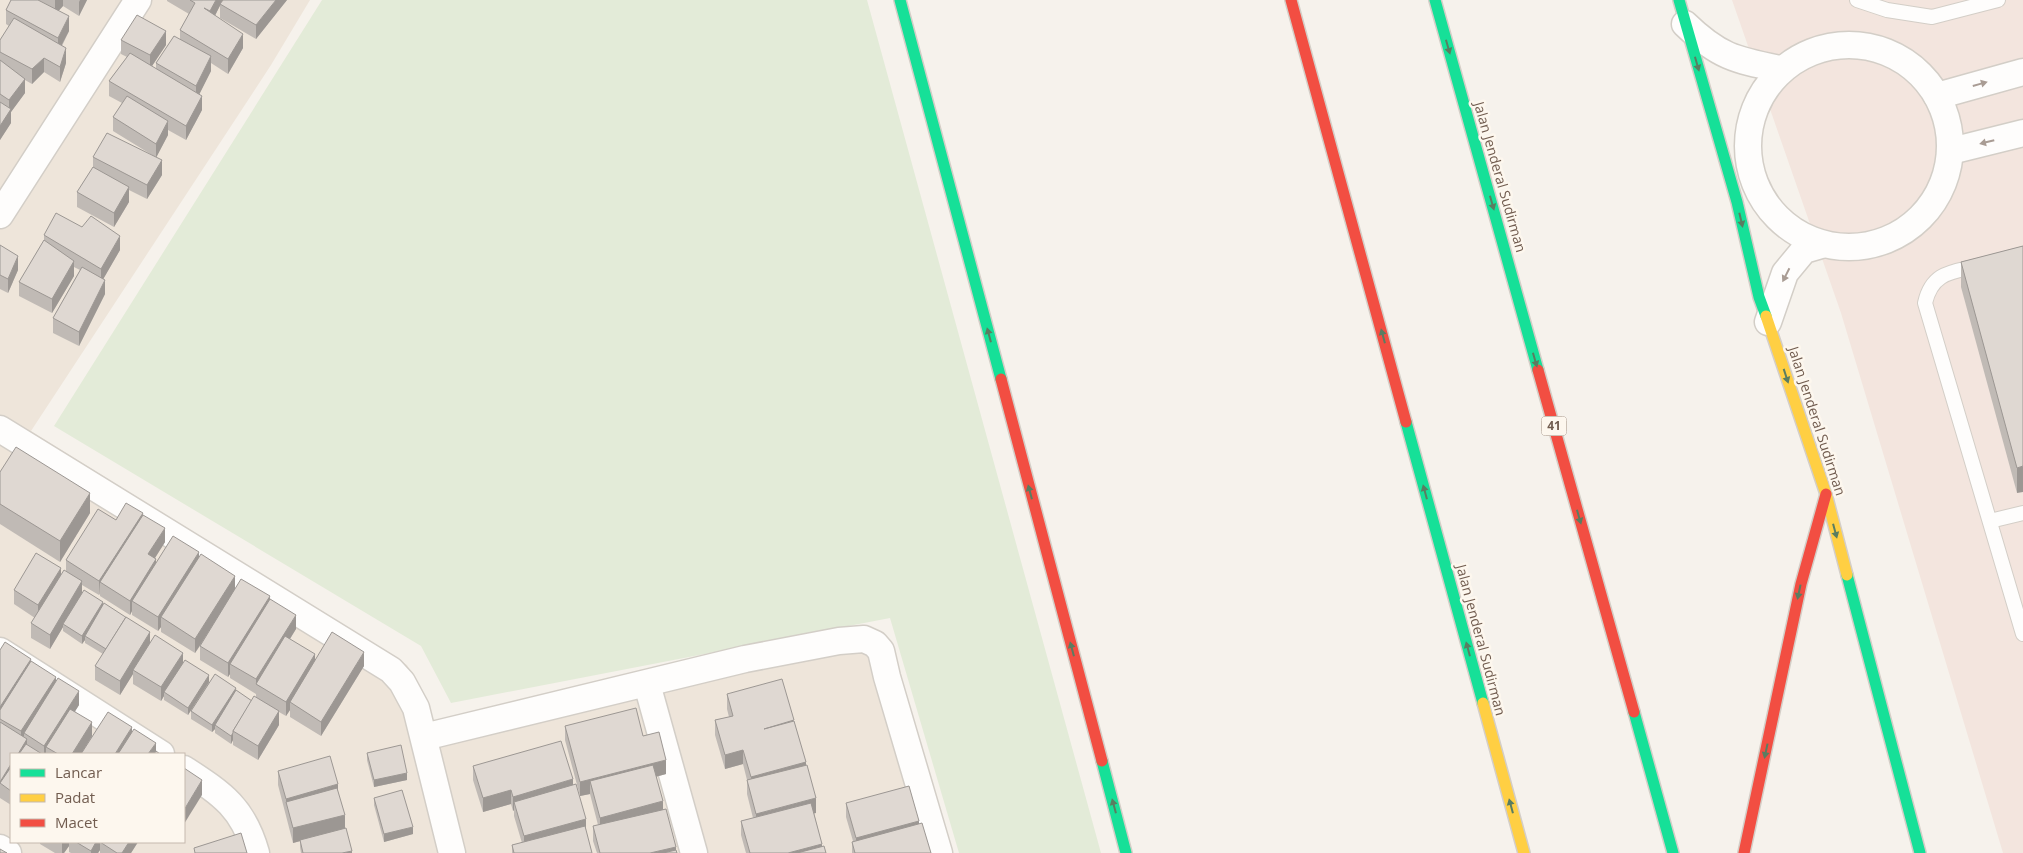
<svg xmlns="http://www.w3.org/2000/svg" width="2023" height="853" font-family="'Open Sans',sans-serif">
  <style>
    .residential { fill: #eee5da; fill-rule: evenodd }
    .commercial { fill: #f3e5de }
    .green { fill: #e3ebd8 }
    .lines { fill: none; stroke-linecap: round; stroke-linejoin: round }
    .lane-casing { stroke: #d3cec7; stroke-width: 16 }
    .street-casing { stroke: #d3cec7; stroke-width: 29 }
    .fast-casing { stroke: #d4cec7; stroke-width: 14 }
    .slow-casing { stroke: #d4cec7; stroke-width: 14 }
    .jam-casing { stroke: #d4cec7; stroke-width: 14 }
    .lane { stroke: #fefdfc; stroke-width: 14 }
    .street { stroke: #fefdfc; stroke-width: 26 }
    .fast { stroke: #16e098; stroke-width: 11 }
    .slow { stroke: #ffcf43; stroke-width: 11 }
    .jam { stroke: #f24e42; stroke-width: 11 }
    .wall { fill: #c0bab5; fill-rule: evenodd }
    .shaded-wall { fill: #9c9793 }
    .building { fill: #dfd8d2; stroke: #9c9793 }
    .oneway { fill: #5a7d61 }
    .oneway2 { fill: #a99c94 }
    .labels { text-anchor: middle; stroke-width: 5; stroke-linejoin: round; paint-order: stroke }
    .shield { fill: #fdf7ee; stroke: #9b8a7f; stroke-width: 1 }
    .shield-label { font-size: 12px; font-weight: bold; fill: #715c4f }
    .street-label { font-size: 14px; fill: #715c4f; stroke: #fdf7ee }
  </style>
  <rect width="100%" height="100%" fill="#f6f2ec"/>
  <path class="residential" d="M0 0H310L271 65 31 431 407 665 425 697 432 722 864 631 888 638 952 853H0ZM11 754H184V842H11Z"/>
  <path class="commercial" d="M1732 0H2023V853H2003L1841 313Z"/>
  <path class="green" d="M322 0H867L1101 853H959L890 618 451 703 421 646 54 426Z"/>
  <g class="lines">
    <g class="lane-casing">
      <g id="lane">
        <path d="M1857 0 1887 10 1932 17 1998 0"/>
        <path d="M1978 266C1952 272 1932 272 1925 303L2023 634"/>
        <path d="M1990 521 2023 513"/>
      </g>
    </g>
    <g class="street-casing">
      <g id="street">
        <path d="M1685 24C1719 57 1736 60 1780 69"/>
        <circle cx="1849" cy="146" r="101"/>
        <path d="M1937 96 2023 72"/>
        <path d="M1951 151 2023 133"/>
        <path d="M0 215 138 0"/>
        <path d="M1768 322 1785 273 1804 250 1821 245"/>
        <path d="M0 429 391 670 402 682 416 708 452 853"/>
        <path d="M0 651 161 754"/>
        <path d="M647 684 694 853"/>
        <path d="M424 737 745 659 839 641 864 639 875 644 881 651 887 677 939 853"/>
        <path d="M184 769C222 794 243 807 256 853"/>
        <path d="M0 848 8 853"/>
      </g>
    </g>
    <g class="fast-casing">
      <g id="fast">
        <path d="M900 0 1001 379"/>
        <path d="M1435 0 1538 370"/>
        <path d="M1679 0 1737 202 1759 297 1766 316"/>
        <path d="M1406 422 1483 703"/>
        <path d="M1847 575 1920 853"/>
        <path d="M1634 712 1673 853"/>
        <path d="M1102 761 1126 853"/>
      </g>
    </g>
    <g class="slow-casing">
      <g id="slow">
        <path d="M1766 316 1826 494 1847 575"/>
        <path d="M1483 703 1524 853"/>
      </g>
    </g>
    <g class="jam-casing">
      <g id="jam">
        <path d="M1291 0 1406 422"/>
        <path d="M1538 370 1634 712"/>
        <path d="M1001 379 1102 761"/>
        <path d="M1744 853 1801 584 1826 494"/>
      </g>
    </g>
    <use href="#lane" class="lane"/>
    <use href="#street" class="street"/>
    <use href="#fast" class="fast"/>
    <use href="#slow" class="slow"/>
    <use href="#jam" class="jam"/>
  </g>
  <g class="wall">
    <path d="M11 0H87L79 16 63 6 58 11 69 31 62 46 66 63 60 82 44 72 32 84 25 80V93L11 112V123L0 140V40L9 26 6 24V10Z"/>
    <path d="M167 0H287L256 39 220 18V5L215 16 243 48 228 74 211 63V71L199 94 202 110 186 140 168 130V135L156 157 162 175 147 199 129 190V202L114 227 77 207V192L93 167V157L152 155 113 131V117L122 103 109 96V81L127 57 121 54V40L166 45 152 66 156 69V63L180 39V30L189 14 167 1Z"/>
    <path d="M44 235 120 250 103 279 105 294 79 346 53 333V318L80 270 74 267V276L52 313 19 296V282L44 240Z"/>
    <path d="M0 245 18 270 8 293 0 289Z"/>
    <path d="M2023 246 2017 493 1961 287V262Z"/>
    <path d="M0 472 90 513 60 562 0 524Z"/>
    <path d="M143 515 165 542 155 558 156 563 199 556 235 589 270 600 296 629 290 639 315 660 364 666 321 736 290 717V710L286 716 279 712V725L258 760 233 745V740L231 744 215 733V729L212 732 191 719V711L204 690 188 715 164 700V696L161 701 133 684V674L120 695 95 680V666L103 654 85 643V640L82 644 63 631V627L50 649 31 638V623L35 618 14 604V590L61 575 66 571V560L116 520ZM82 585 99 595 100 594V596L130 615 132 611V615L158 631 161 627V632L195 653 200 646V660L228 677 230 674V678L256 694V697L252 701 236 691 209 682 183 663 150 642 103 605 82 592Z"/>
    <path d="M0 650 56 683 79 705 75 711 92 736 132 732 156 743 81 754H11V805L0 798Z"/>
    <path d="M727 694 794 721 806 765 816 813H814L822 846 826 853H746L741 835V821L753 818 747 794V780L743 764 725 769 715 735V720L729 717 727 709Z"/>
    <path d="M565 726 643 736 666 774 656 777 663 809 677 853H597L593 841V826L598 825 590 794 580 796 565 740Z"/>
    <path d="M367 753 407 780 374 787 367 760Z"/>
    <path d="M473 766 573 785 592 853H512V845L522 843 514 816V810L513 811 511 804 483 812 473 780Z"/>
    <path d="M278 771 338 792 345 828 352 853H301L300 847V841L293 843 278 785Z"/>
    <path d="M374 798 413 834 384 842 374 805Z"/>
    <path d="M846 803 919 824 931 853H852V842L853 841 846 817Z"/>
    <path d="M40 842H138L131 853H100V850L98 853H71L69 852V846L64 853H55L40 844Z"/>
  </g>
  <g class="shaded-wall">
    <path d="M55 0H63V6L55 15Z"/>
    <path d="M80 0H87L79 16V2Z"/>
    <path d="M216 0H223L210 25V11Z"/>
    <path d="M276 0H287L256 39V25Z"/>
    <path d="M69 16V31L58 52V38Z"/>
    <path d="M166 31V45L150 69V55Z"/>
    <path d="M243 34V48L228 74V59Z"/>
    <path d="M66 48V63L60 82V67Z"/>
    <path d="M211 56V71L196 101V86Z"/>
    <path d="M44 58V72L32 84V69Z"/>
    <path d="M25 79V93L11 112V123L0 140V126L9 111V100Z"/>
    <path d="M202 96V110L186 140V126Z"/>
    <path d="M168 121V135L156 158V144Z"/>
    <path d="M162 160V175L147 199V185Z"/>
    <path d="M129 187V202L114 227V213Z"/>
    <path d="M120 236V250L101 283V269Z"/>
    <path d="M18 256V270L8 293V279Z"/>
    <path d="M74 261V276L52 313V299Z"/>
    <path d="M105 280V294L79 346V332Z"/>
    <path d="M2023 466V492L2017 493V468Z"/>
    <path d="M90 493V513L60 562V541Z"/>
    <path d="M143 513V527L100 582 99 595V581Z"/>
    <path d="M165 528V542L148 569V554Z"/>
    <path d="M199 552V566L161 617V627L158 631V617Z"/>
    <path d="M156 559V573L132 601V611L130 615V601Z"/>
    <path d="M61 568V582L38 620V605Z"/>
    <path d="M235 576V590L195 653V639Z"/>
    <path d="M82 581V595L63 624V627L50 649V635Z"/>
    <path d="M270 596V610L230 664V674L228 677V663Z"/>
    <path d="M103 602V609L85 636V640L82 644V636Z"/>
    <path d="M296 615V629L260 687 256 684V679Z"/>
    <path d="M150 632V646L133 670V674L120 695V681Z"/>
    <path d="M364 652V666L321 736V722Z"/>
    <path d="M183 653V667L164 692V696L161 701V687Z"/>
    <path d="M315 654V669L290 702V710L286 716V702Z"/>
    <path d="M31 659V673L0 719V707Z"/>
    <path d="M209 675V682L188 715V708Z"/>
    <path d="M56 677V691L24 733V741L21 746V731Z"/>
    <path d="M236 688V695L215 725V729L212 732V725Z"/>
    <path d="M79 691V705L51 750 46 747V754H44V746Z"/>
    <path d="M279 711V725L258 760V746Z"/>
    <path d="M92 722V736L81 754H72Z"/>
    <path d="M132 727V741L124 754H115Z"/>
    <path d="M233 733V740L231 744V736Z"/>
    <path d="M27 739V754H18Z"/>
    <path d="M156 743V754H148Z"/>
    <path d="M743 750V764L725 769V755Z"/>
    <path d="M666 760V774L593 793 590 781V794L580 796V782Z"/>
    <path d="M806 762V776L751 791V777Z"/>
    <path d="M11 764V779L0 783V796V782Z"/>
    <path d="M407 773V780L374 787V780Z"/>
    <path d="M573 779V794L514 802V810L513 811V797Z"/>
    <path d="M202 780V795L184 824V810Z"/>
    <path d="M338 784V799L286 803V799Z"/>
    <path d="M511 790V804L483 812V798Z"/>
    <path d="M816 798V813L756 828V814Z"/>
    <path d="M663 801V815L600 832V818Z"/>
    <path d="M345 815V829L293 843V828Z"/>
    <path d="M586 819V833L524 851V836Z"/>
    <path d="M919 821V835L856 852V838Z"/>
    <path d="M413 827V834L384 842V834Z"/>
    <path d="M62 842H69V846L64 853H62Z"/>
    <path d="M96 842H105H100V850L98 853H91V851Z"/>
    <path d="M129 842H138L131 853H122Z"/>
    <path d="M822 844V853H788Z"/>
    <path d="M676 847V853H650Z"/>
    <path d="M352 851V853H342Z"/>
  </g>
  <g class="building">
    <path d="M11 0H38L69 16 58 38 6 10Z"/>
    <path d="M190 0H216L210 11 204 8 243 34 228 59 180 30 195 3Z"/>
    <path d="M223 0H276L256 25 220 4Z"/>
    <path d="M137 15 166 31 150 55 121 40Z"/>
    <path d="M14 18 66 48 60 67 44 58 32 69 0 52V40Z"/>
    <path d="M174 36 211 56 196 86 156 63Z"/>
    <path d="M130 53 202 96 186 126 109 81Z"/>
    <path d="M0 60 25 79 9 100 0 94Z"/>
    <path d="M127 96 168 121 156 144 113 117Z"/>
    <path d="M0 102 11 109 0 126Z"/>
    <path d="M107 133 162 160 147 185 93 157Z"/>
    <path d="M93 167 129 187 114 213 77 192Z"/>
    <path d="M56 213 82 227 91 216 120 236 101 269 44 235Z"/>
    <path d="M44 240 74 261 52 299 19 282Z"/>
    <path d="M0 245 18 256 8 279 0 275Z"/>
    <path d="M2023 246V466L2017 468 1961 262Z"/>
    <path d="M82 267 105 280 79 332 53 318Z"/>
    <path d="M16 447 90 493 60 541 0 504V472Z"/>
    <path d="M126 503 143 513 99 581 66 560 98 509 116 520Z"/>
    <path d="M143 515 165 528 148 554 156 559 130 601 100 582Z"/>
    <path d="M173 536 199 552 158 617 132 601Z"/>
    <path d="M36 553 61 568 38 605 14 590Z"/>
    <path d="M201 554 235 576 195 639 161 617Z"/>
    <path d="M64 570 82 581 50 635 31 623Z"/>
    <path d="M241 579 270 596 228 663 200 646Z"/>
    <path d="M84 590 103 602 82 636 63 624Z"/>
    <path d="M270 599 296 615 256 679 230 664Z"/>
    <path d="M104 603 127 618 126 617 106 649 85 636Z"/>
    <path d="M126 617 150 632 120 681 95 666Z"/>
    <path d="M332 632 364 652 321 722 290 702Z"/>
    <path d="M155 635 183 653 161 687 133 670Z"/>
    <path d="M285 636 315 654 286 702 256 684Z"/>
    <path d="M5 642 31 659 0 707V650Z"/>
    <path d="M185 660 209 675 188 708 164 692Z"/>
    <path d="M31 661 56 677 21 731 0 719V710Z"/>
    <path d="M215 674 236 688 212 725 191 711Z"/>
    <path d="M58 678 79 691 44 746 24 733Z"/>
    <path d="M782 679 794 720 764 729 794 721 806 762 751 777 743 750 725 755 715 720 733 716 727 694Z"/>
    <path d="M236 690 252 701 233 731V733L231 736 215 725Z"/>
    <path d="M254 696 279 711 258 746 233 731Z"/>
    <path d="M636 708 643 736 659 732 666 760 580 782 565 726Z"/>
    <path d="M70 709 92 722 72 754H58L46 747Z"/>
    <path d="M108 712 132 727 115 754H81Z"/>
    <path d="M0 722 27 739 18 754H11V764L0 782Z"/>
    <path d="M134 729 156 743 148 754H118Z"/>
    <path d="M561 741 573 779 513 797 511 790 483 798 473 766Z"/>
    <path d="M26 744 42 754H19Z"/>
    <path d="M401 745 407 773 374 780 367 753Z"/>
    <path d="M156 751 160 754H154Z"/>
    <path d="M330 756 338 784 286 799 278 771Z"/>
    <path d="M653 765 663 801 600 818 590 781Z"/>
    <path d="M807 765 816 798 756 814 747 780Z"/>
    <path d="M11 767V791L0 783Z"/>
    <path d="M184 768 202 780 184 810Z"/>
    <path d="M576 784 586 819 524 836 514 802Z"/>
    <path d="M909 786 919 821 856 838 846 803Z"/>
    <path d="M337 788 345 815 293 828 286 802Z"/>
    <path d="M402 790 413 827 384 834 374 798Z"/>
    <path d="M811 803 822 844 788 853H750L741 821Z"/>
    <path d="M666 809 676 847 650 853H600L593 826Z"/>
    <path d="M922 823 931 853H855L852 842Z"/>
    <path d="M585 826 592 853H514L512 845Z"/>
    <path d="M346 828 352 851 342 853H303L300 840Z"/>
    <path d="M241 833 247 853H195L194 848Z"/>
    <path d="M76 842H96L91 851Z"/>
    <path d="M100 842H129L122 853H117Z"/>
    <path d="M824 846 826 853H797Z"/>
    <path d="M0 849 7 853H0Z"/>
    <path d="M676 850 677 853H663Z"/>
  </g>
  <defs><path id="oneway-solid" d="M-6-.8H1V-3.2L6.5 0L1 3.2V.8H-6Z" transform="scale(1.25)"/></defs>
  <g class="oneway">
    <use href="#oneway-solid" transform="translate(1448 47) rotate(74)"/>
    <use href="#oneway-solid" transform="translate(1697 64) rotate(74)"/>
    <use href="#oneway-solid" transform="translate(1492 203) rotate(74)"/>
    <use href="#oneway-solid" transform="translate(1741 220) rotate(77)"/>
    <use href="#oneway-solid" transform="translate(989 335) rotate(-105)"/>
    <use href="#oneway-solid" transform="translate(1383 336) rotate(-105)"/>
    <use href="#oneway-solid" transform="translate(1535 360) rotate(74)"/>
    <use href="#oneway-solid" transform="translate(1786 376) rotate(72)"/>
    <use href="#oneway-solid" transform="translate(1030 492) rotate(-105)"/>
    <use href="#oneway-solid" transform="translate(1425 492) rotate(-105)"/>
    <use href="#oneway-solid" transform="translate(1579 517) rotate(74)"/>
    <use href="#oneway-solid" transform="translate(1835 531) rotate(75)"/>
    <use href="#oneway-solid" transform="translate(1799 592) rotate(102)"/>
    <use href="#oneway-solid" transform="translate(1072 649) rotate(-105)"/>
    <use href="#oneway-solid" transform="translate(1468 649) rotate(-105)"/>
    <use href="#oneway-solid" transform="translate(1766 751) rotate(102)"/>
    <use href="#oneway-solid" transform="translate(1114 806) rotate(-105)"/>
    <use href="#oneway-solid" transform="translate(1511 806) rotate(-105)"/>
  </g>
  <g class="oneway2">
    <use href="#oneway-solid" transform="translate(1980 84) rotate(-16)"/>
    <use href="#oneway-solid" transform="translate(1987 142) rotate(166)"/>
    <use href="#oneway-solid" transform="translate(1786 275) rotate(117)"/>
  </g>
  <g class="labels">
    <rect class="shield" x="1541.5" y="416.5" width="25" height="19" rx="4"/>
    <g class="shield-label">
      <text x="1554" y="430">41</text>
    </g>
    <g class="street-label">
      <text transform="translate(1500 177) rotate(74)" y="5">Jalan Jenderal Sudirman</text>
      <text transform="translate(1817 421) rotate(72)" y="5">Jalan Jenderal Sudirman</text>
      <text transform="translate(1481 640) rotate(75)" y="5">Jalan Jenderal Sudirman</text>
    </g>
  </g>
  <rect x="10" y="753" width="175" height="90" fill="#fdf7ee" stroke="#c5b9ae"/>
  <rect x="20" y="769" width="25" height="8" fill="#16e098" stroke="#c5b9ae"/>
  <text x="55" y="778" font-size="15" fill="#715c4f">Lancar</text>
  <rect x="20" y="794" width="25" height="8" fill="#ffcf43" stroke="#c5b9ae"/>
  <text x="55" y="803" font-size="15" fill="#715c4f">Padat</text>
  <rect x="20" y="819" width="25" height="8" fill="#f24e42" stroke="#c5b9ae"/>
  <text x="55" y="828" font-size="15" fill="#715c4f">Macet</text>
</svg>
